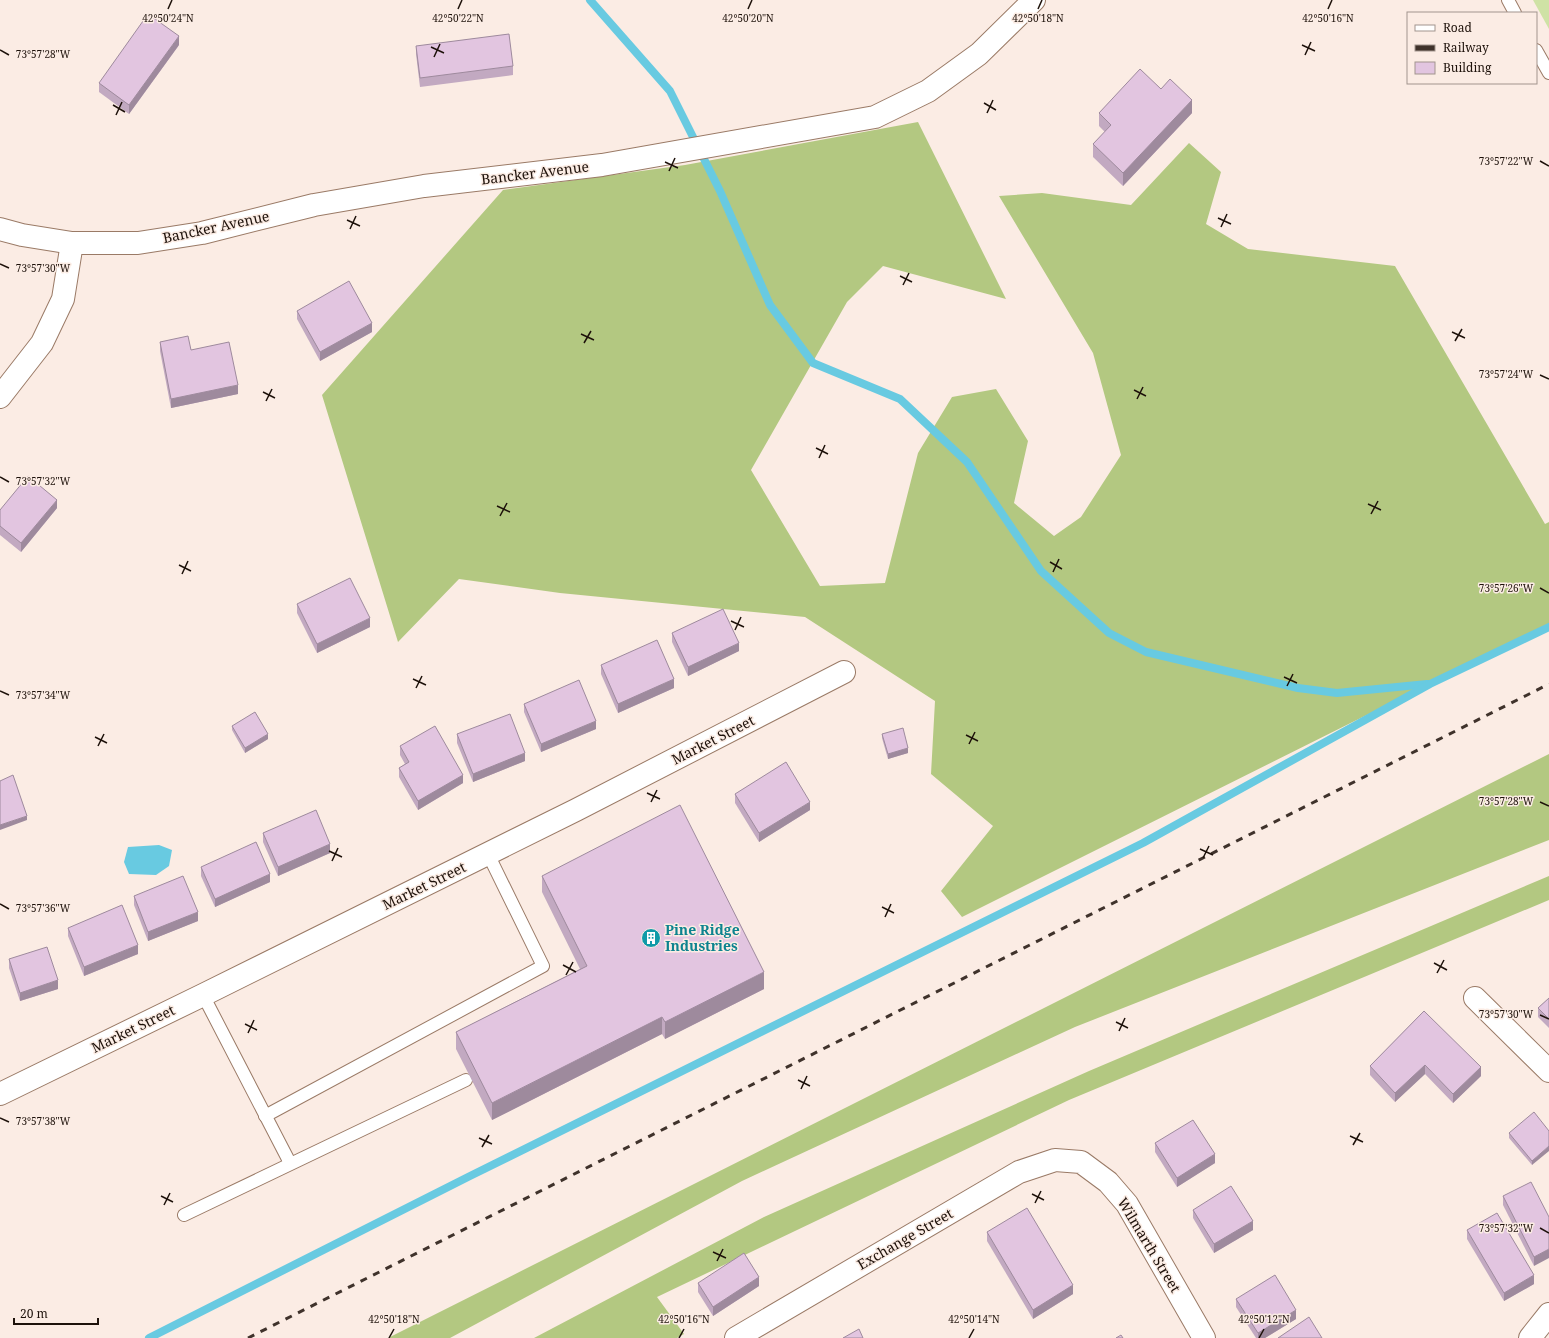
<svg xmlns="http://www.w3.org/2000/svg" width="1549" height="1338" font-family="'Noto Serif',serif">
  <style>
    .green { fill: #cfe2a5 }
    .forest { fill: #b3c881 }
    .water { fill: #68cae1 }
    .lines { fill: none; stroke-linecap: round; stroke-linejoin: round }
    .stream { stroke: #68cae1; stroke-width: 8 }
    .service-casing { stroke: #9a7a66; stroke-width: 14 }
    .minor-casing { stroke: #9a7a66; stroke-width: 24 }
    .service { stroke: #fff; stroke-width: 12 }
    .minor { stroke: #fff; stroke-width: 22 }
    .rail { stroke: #3f322b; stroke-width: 3; stroke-dasharray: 7 7; stroke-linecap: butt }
    .wall { fill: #c2a9c1 }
    .shaded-wall { fill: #9e8a9d }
    .building { fill: #e2c5e0; stroke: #9e8a9d }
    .ticks { fill: none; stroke: #1d110a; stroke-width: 1.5 }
    .labels { text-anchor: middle; stroke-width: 3; stroke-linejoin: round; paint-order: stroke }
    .street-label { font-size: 14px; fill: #1d110a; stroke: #fbece4 }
    .culture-label { font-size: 14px; font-weight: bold; fill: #0d838f; stroke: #fbece4; text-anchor: start }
    .ticks-label { font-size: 10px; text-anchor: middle; fill: #1d110a; stroke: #fbece4; stroke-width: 3; stroke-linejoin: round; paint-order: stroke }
  </style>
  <rect width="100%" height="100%" fill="#fbece4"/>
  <path class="green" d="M1533 0H1549V29Z"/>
  <g class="forest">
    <path d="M918 122 1006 299 883 266 847 302 751 470 820 586 885 583 918 453 952 397 996 389 1028 441 1014 503 1054 536 1081 517 1121 455 1093 353 999 196 1042 193 1131 205 1189 143 1221 172 1206 224 1248 249 1395 266 1545 524 1549 522V624L962 917 941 891 993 826 931 774 935 701 805 617 560 593 459 579 398 642 322 395 503 190 685 165Z"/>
    <path d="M1549 754V840L1075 1027 742 1181 450 1338H388Z"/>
    <path d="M1549 876V900L1069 1100 657 1297 684 1334 677 1338H534L764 1217 1089 1071Z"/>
  </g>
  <path class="water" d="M159 845 172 850 169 866 156 875 129 874 124 862 128 847Z"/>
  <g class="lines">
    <g class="stream">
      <path d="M590 0 670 91 720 191 770 305 813 363 900 399 967 462 1041 571 1109 633 1146 652 1298 688 1337 693 1427 684"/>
      <path d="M149 1338 470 1176 1143 843 1430 684 1549 627"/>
    </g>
    <g class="service-casing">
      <g id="service">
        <path d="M1508 0 1515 13"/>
        <path d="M1536 50 1549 73"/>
        <path d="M203 995 290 1163"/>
        <path d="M265 1116 543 966 488 854"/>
        <path d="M184 1215 466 1080"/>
      </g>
    </g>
    <g class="minor-casing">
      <g id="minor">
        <path d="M0 229 22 235 72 243H138L202 233 314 205 424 186 602 165 875 117 928 91 979 54 1034 0"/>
        <path d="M0 397 42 343 63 299 72 243"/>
        <path d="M1475 998 1549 1071"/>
        <path d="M0 1094 203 995 576 810 844 672"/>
        <path d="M736 1338 1019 1172 1055 1160 1081 1162 1108 1182 1127 1204 1204 1338"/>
        <path d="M1530 1338 1549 1314"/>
      </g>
    </g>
    <use href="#service" class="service"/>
    <use href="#minor" class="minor"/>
    <path class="rail" d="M248 1338 1549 684"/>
  </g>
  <g class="wall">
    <path d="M179 45 129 114 99 92V83Z"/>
    <path d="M416 46 513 66V75L420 87 416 54Z"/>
    <path d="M1161 89 1192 113 1123 186 1093 157V144L1105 132 1099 126V113Z"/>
    <path d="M297 311 372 332 320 361 297 319Z"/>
    <path d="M160 342 238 394 171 408 160 351Z"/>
    <path d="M57 508 21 552 0 535V510Z"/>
    <path d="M297 604 370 627 317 653 297 613Z"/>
    <path d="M672 633 739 651 688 676 672 642Z"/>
    <path d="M601 665 674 688 618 713 601 674Z"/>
    <path d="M524 704 596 729 541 752 524 712Z"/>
    <path d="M232 726 268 739 245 753 232 730Z"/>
    <path d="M457 734 525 761 473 782 457 743Z"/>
    <path d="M882 734 908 753 888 759 882 738Z"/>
    <path d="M400 746 463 783 418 810 399 777V768L405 764 400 755Z"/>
    <path d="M735 794 810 810 759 842 735 803Z"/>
    <path d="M263 833 330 853 278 876 263 842Z"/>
    <path d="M201 867 270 882 215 907 201 876Z"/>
    <path d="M542 876 764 989 665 1039 662 1034 492 1120 456 1049V1032L580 969 542 892Z"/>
    <path d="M134 896 198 921 148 941 134 905Z"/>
    <path d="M68 928 138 954 84 976 68 936Z"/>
    <path d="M9 959 58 989 20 1001 9 968Z"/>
    <path d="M1549 998V1028L1538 1017V1008Z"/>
    <path d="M1424 1011 1481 1076 1453 1103 1425 1074 1395 1102 1370 1075V1066Z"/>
    <path d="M1549 1131 1532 1165 1509 1138V1133Z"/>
    <path d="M1155 1143 1215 1163 1177 1187 1155 1152Z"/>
    <path d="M1503 1196 1549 1217 1534 1266 1503 1205Z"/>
    <path d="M1193 1210 1253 1230 1214 1253 1193 1218Z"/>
    <path d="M1467 1230 1534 1284 1504 1301 1467 1239Z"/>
    <path d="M987 1232 1073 1294 1033 1319 987 1241Z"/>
    <path d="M698 1283 759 1286 713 1316 698 1292Z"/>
    <path d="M1236 1299 1296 1319 1265 1338H1256L1236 1307Z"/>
  </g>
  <g class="shaded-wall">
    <path d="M179 36V45L129 114V105Z"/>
    <path d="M1192 100V113L1123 186V173Z"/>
    <path d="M372 323V332L320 361V352Z"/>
    <path d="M238 385V394L171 408V399Z"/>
    <path d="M57 500V508L21 552V543Z"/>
    <path d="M370 618V627L317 653V644Z"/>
    <path d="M739 643V651L688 676V667Z"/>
    <path d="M674 679V688L618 713V704Z"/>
    <path d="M596 721V729L541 752V744Z"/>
    <path d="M268 734V739L245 753V748Z"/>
    <path d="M908 748V753L888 759V754Z"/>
    <path d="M525 753V761L473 782V774Z"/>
    <path d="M463 775V783L418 810V801Z"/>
    <path d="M810 802V810L759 842V833Z"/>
    <path d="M27 816V820L0 830V825Z"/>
    <path d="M330 844V853L278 876V867Z"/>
    <path d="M270 874V882L215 907V899Z"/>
    <path d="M198 912V921L148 941V932Z"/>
    <path d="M138 945V954L84 976V967Z"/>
    <path d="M764 972V989L665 1039V1022Z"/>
    <path d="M58 980V989L20 1001V993Z"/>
    <path d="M662 1017V1034L492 1120V1103Z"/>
    <path d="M1425 1065V1074L1395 1102V1093Z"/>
    <path d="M1481 1067V1076L1453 1103V1094Z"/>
    <path d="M1549 1146V1151L1532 1165V1161Z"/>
    <path d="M1215 1154V1163L1177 1187V1178Z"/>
    <path d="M1253 1221V1230L1214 1253V1244Z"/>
    <path d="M1549 1249V1258L1534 1266V1257Z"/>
    <path d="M1534 1275V1284L1504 1301V1293Z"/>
    <path d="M759 1277V1286L713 1316V1307Z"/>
    <path d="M1073 1285V1294L1033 1319V1310Z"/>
    <path d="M1296 1310V1319L1265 1338H1258V1333Z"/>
  </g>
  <g class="building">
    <path d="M148 14 179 36 129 105 99 83Z"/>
    <path d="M509 34 513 66 420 78 416 46Z"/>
    <path d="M1140 69 1161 89 1170 79 1192 100 1123 173 1093 144 1111 125 1099 113Z"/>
    <path d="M349 281 372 323 320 352 297 311Z"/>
    <path d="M188 336 191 350 229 342 238 385 171 399 160 342Z"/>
    <path d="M28 476 57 500 21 543 0 526V510Z"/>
    <path d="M350 578 370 618 317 644 297 604Z"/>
    <path d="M723 609 739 643 688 667 672 633Z"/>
    <path d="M657 640 674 679 618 704 601 665Z"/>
    <path d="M579 680 596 721 541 744 524 704Z"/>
    <path d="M255 712 268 734 245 748 232 726Z"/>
    <path d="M510 714 525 753 473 774 457 734Z"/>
    <path d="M435 726 463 775 418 801 399 768 409 762 400 746Z"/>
    <path d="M903 728 908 748 888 754 882 734Z"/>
    <path d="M786 762 810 802 759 833 735 794Z"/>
    <path d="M13 775 27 816 0 825V781Z"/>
    <path d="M680 805 764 972 665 1022 662 1017 492 1103 456 1032 587 966 542 876Z"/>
    <path d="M316 810 330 844 278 867 263 833Z"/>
    <path d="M256 842 270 874 215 899 201 867Z"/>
    <path d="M183 876 198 912 148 932 134 896Z"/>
    <path d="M122 905 138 945 84 967 68 928Z"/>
    <path d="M47 947 58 980 20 993 9 959Z"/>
    <path d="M1549 998V1019L1538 1008Z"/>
    <path d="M1424 1011 1481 1067 1453 1094 1425 1065 1395 1093 1370 1066Z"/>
    <path d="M1534 1112 1549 1131V1146L1532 1161 1509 1133Z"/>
    <path d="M1193 1120 1215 1154 1177 1178 1155 1143Z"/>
    <path d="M1531 1182 1549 1217V1249L1534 1257 1503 1196Z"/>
    <path d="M1231 1186 1253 1221 1214 1244 1193 1210Z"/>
    <path d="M1027 1208 1073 1285 1033 1310 987 1232Z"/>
    <path d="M1497 1213 1534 1275 1504 1293 1467 1230Z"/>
    <path d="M744 1253 759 1277 713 1307 698 1283Z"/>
    <path d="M1275 1275 1296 1310 1258 1333 1236 1299Z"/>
    <path d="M1309 1317 1322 1338H1278Z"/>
    <path d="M859 1329 863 1338H843Z"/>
    <path d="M1121 1335 1123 1338H1116Z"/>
  </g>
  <path class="ticks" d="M168 9 172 0M458 9 462 0M748 9 752 0M1038 9 1042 0M1328 9 1332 0M1302 45 1315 51M431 47 444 53M0 50 9 55M1305 55 1311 42M434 57 440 44M984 103 996 110M113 105 125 112M987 113 993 100M116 115 122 102M1540 161 1549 166M665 162 678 168M669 171 675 158M1218 218 1231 224M347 220 360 226M1221 227 1227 214M350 229 356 216M0 264 9 268M900 276 912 282M903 285 909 273M1452 332 1465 338M581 334 594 340M1455 341 1462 329M584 343 591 331M1540 375 1549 379M1134 390 1146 396M263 392 275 398M1137 399 1143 387M266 401 272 389M816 448 828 454M819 458 825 445M0 477 9 482M1368 504 1381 510M497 506 510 512M1371 514 1378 501M500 516 507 503M1050 562 1062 569M179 565 191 571M1053 572 1059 559M182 574 188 561M1540 588 1549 593M731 621 744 627M735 630 741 617M1284 677 1297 683M413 679 426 685M1287 686 1293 674M416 688 422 676M0 691 9 695M966 735 978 741M95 737 107 743M969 744 975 732M98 746 104 734M647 793 660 799M651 802 657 790M1540 802 1549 806M1200 849 1213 855M329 851 342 857M1203 858 1209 846M332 861 338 848M0 904 9 909M882 907 894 913M885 917 891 904M1434 963 1447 970M563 965 576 972M1437 973 1444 960M566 975 573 962M1540 1015 1549 1019M1116 1022 1128 1028M245 1024 257 1030M1119 1031 1125 1018M248 1033 254 1020M798 1080 810 1086M801 1089 807 1076M0 1118 9 1122M1350 1136 1363 1142M479 1138 492 1144M1353 1145 1360 1133M482 1147 489 1135M1032 1194 1044 1200M161 1196 173 1202M1035 1203 1041 1191M164 1205 170 1193M1540 1228 1549 1233M713 1252 726 1258M717 1261 723 1249M389 1338 394 1329M679 1338 684 1329M969 1338 974 1329M1259 1338 1264 1329"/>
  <defs>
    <g id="building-disc" transform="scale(1)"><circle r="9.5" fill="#0f9aa8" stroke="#fbece4"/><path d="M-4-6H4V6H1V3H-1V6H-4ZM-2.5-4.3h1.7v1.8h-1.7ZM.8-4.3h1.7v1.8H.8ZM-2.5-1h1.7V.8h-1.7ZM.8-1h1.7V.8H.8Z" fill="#fff"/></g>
  </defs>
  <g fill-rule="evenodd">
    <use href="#building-disc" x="651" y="938"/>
  </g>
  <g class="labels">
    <g class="street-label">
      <text transform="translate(535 173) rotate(-7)" y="5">Bancker Avenue</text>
      <text transform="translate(216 227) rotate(-12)" y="5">Bancker Avenue</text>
      <text transform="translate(713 740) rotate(-27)" y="5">Market Street</text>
      <text transform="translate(424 886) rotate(-26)" y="5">Market Street</text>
      <text transform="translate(133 1029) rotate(-26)" y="5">Market Street</text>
      <text transform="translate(905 1239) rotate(-30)" y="5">Exchange Street</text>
      <text transform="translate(1149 1245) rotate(59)" y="5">Wilmarth Street</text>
    </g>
    <g class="culture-label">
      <text x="665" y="935">Pine Ridge<tspan x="665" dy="16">Industries</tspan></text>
    </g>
  </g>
  <g class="ticks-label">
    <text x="168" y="22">42°50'24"N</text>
    <text x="458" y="22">42°50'22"N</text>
    <text x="748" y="22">42°50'20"N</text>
    <text x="1038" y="22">42°50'18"N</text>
    <text x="1328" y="22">42°50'16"N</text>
    <text x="43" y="58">73°57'28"W</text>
    <text x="1506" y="165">73°57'22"W</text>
    <text x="43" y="272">73°57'30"W</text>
    <text x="1506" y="378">73°57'24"W</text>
    <text x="43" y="485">73°57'32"W</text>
    <text x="1506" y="592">73°57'26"W</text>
    <text x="43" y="699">73°57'34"W</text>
    <text x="1506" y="805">73°57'28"W</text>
    <text x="43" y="912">73°57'36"W</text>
    <text x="1506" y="1018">73°57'30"W</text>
    <text x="43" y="1125">73°57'38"W</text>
    <text x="1506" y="1232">73°57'32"W</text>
    <text x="394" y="1323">42°50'18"N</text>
    <text x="684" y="1323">42°50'16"N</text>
    <text x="974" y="1323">42°50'14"N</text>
    <text x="1264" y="1323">42°50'12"N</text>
  </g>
  <rect x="1407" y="12" width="130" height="72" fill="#fbece4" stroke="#a2948d"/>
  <rect x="1415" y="25" width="20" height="6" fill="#ffffff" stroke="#a2948d"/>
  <text x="1443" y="32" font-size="12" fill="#1d110a">Road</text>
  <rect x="1415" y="45" width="20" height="6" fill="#3f322b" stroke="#a2948d"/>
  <text x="1443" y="52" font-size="12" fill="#1d110a">Railway</text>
  <rect x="1415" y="62" width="20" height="12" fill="#e2c5e0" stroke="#a2948d"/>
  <text x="1443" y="72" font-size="12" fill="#1d110a">Building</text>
  <path d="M14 1318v6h84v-6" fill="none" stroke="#1d110a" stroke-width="2"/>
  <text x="20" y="1318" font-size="12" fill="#1d110a" stroke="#fbece4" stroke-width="3" paint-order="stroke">20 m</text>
</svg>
